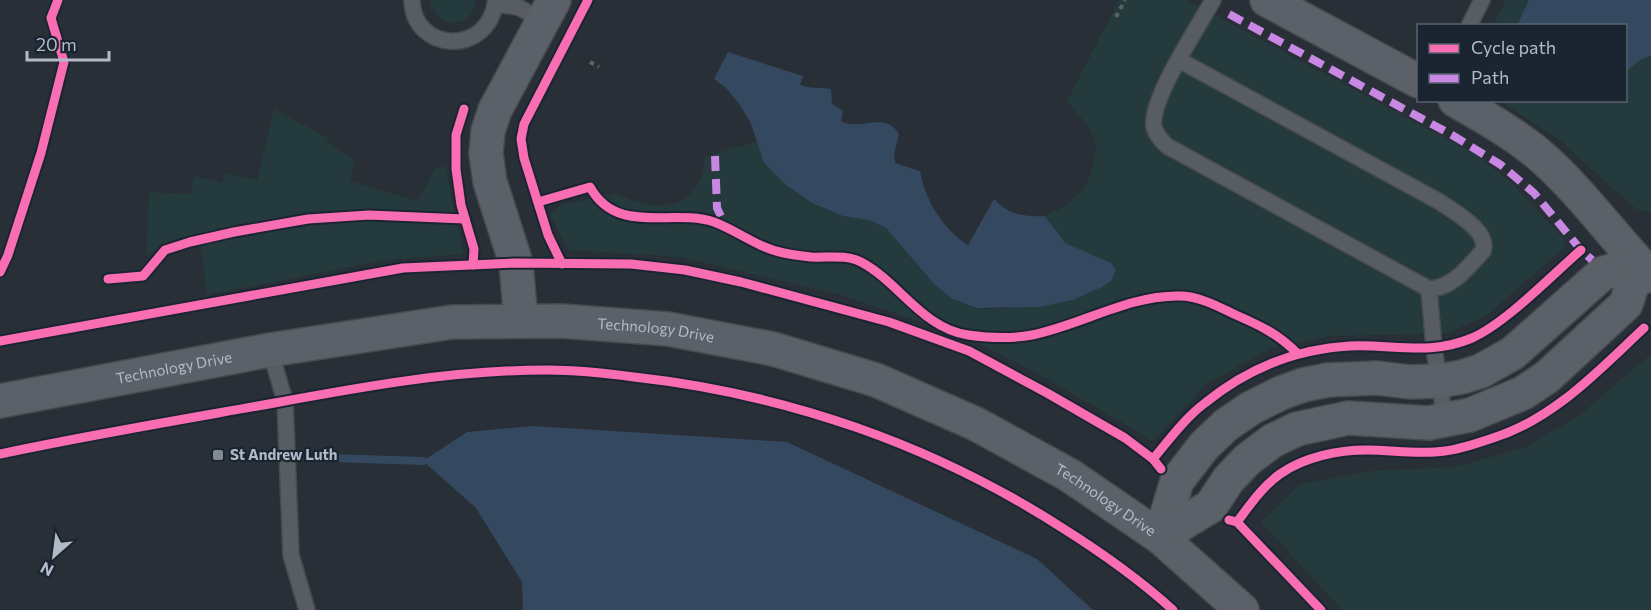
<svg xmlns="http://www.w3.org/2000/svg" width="1651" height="610" font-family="Commissioner,sans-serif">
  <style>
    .green { fill: #253a3c }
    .water { fill: #344860 }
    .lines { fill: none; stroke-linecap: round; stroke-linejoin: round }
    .stream { stroke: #344860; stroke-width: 8 }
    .lane-casing { stroke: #464b51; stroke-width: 18 }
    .secondary-casing { stroke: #464b51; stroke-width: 36 }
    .path { stroke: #5b6268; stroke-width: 4; stroke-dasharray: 4.5 4.5; stroke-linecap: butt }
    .lane { stroke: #585d64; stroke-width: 15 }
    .secondary { stroke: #5c6169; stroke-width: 33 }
    .quiet { stroke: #c787e3; stroke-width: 8; stroke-dasharray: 15 8; stroke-linecap: butt }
    .cycleway-casing { stroke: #1b2531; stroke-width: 13 }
    .cycleway { stroke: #f96db3; stroke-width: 9 }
    .poi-dot { fill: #818a95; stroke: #1b2531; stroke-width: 2 }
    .labels { text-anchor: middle; stroke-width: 4.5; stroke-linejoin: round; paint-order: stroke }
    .street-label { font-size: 15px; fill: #b1bbc8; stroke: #1b2531 }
    .poi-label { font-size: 15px; font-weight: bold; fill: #b1bbc8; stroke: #1b2531; text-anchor: start }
  </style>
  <rect width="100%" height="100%" fill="#282f36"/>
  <g class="green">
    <path d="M430 0H476C473 30 434 30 430 0Z"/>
    <path d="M1119 0H1186L1473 153 1512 183 1563 238 1564 248 1487 315 1446 334 1329 336 1271 348 1207 384 1153 441 1051 381 967 337 838 294 680 257 569 250 550 214 561 205 617 193C655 216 702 209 705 157L757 141 764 163 786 185 812 203 843 216 869 220 886 228 935 285 951 298 977 308 1005 309 1080 250 1065 243 1045 216C1071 205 1091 188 1094 158 1095 152 1097 145 1094 139 1088 124 1077 113 1067 101Z"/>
    <path d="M1506 0H1529L1517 25 1492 26Z"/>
    <path d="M1651 56V213L1636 209 1558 139 1500 101 1626 100V71L1642 59Z"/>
    <path d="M274 109 328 138 327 141 355 161 350 181 418 201 435 169 446 166 453 206 464 254 385 260 207 295 200 240 170 245 146 256 149 192 191 194 194 176 222 183 225 173 257 180Z"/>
    <path d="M1651 354V610H1342L1261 522 1300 484 1371 471 1455 467 1526 447 1581 414Z"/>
  </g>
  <g class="water">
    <path d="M1529 0H1651V56L1642 59 1626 71V26L1517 25Z"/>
    <path d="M728 52 803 76 800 85C811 89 820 87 831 89L832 104 843 111 841 121C859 132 885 110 899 134L894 154 895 163 920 171C925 200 943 229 968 245L994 199C1009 215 1024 217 1045 216L1065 243 1111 263 1116 270 1112 280 1102 287 1073 300 1039 307 977 308 951 298 935 285 886 228 869 220 843 216 812 203 786 185 764 163 751 124 740 105 726 88 714 79Z"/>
    <path d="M533 426 787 442 1037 559 1093 610H523L522 582 476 508 423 461 467 432Z"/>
  </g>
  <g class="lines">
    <path class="stream" d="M331 458 423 461"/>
    <g class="lane-casing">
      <g id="lane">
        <path d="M412 0C413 52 488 58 496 0"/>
        <path d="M1213 0C1199 26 1149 100 1154 127 1156 135 1162 141 1167 146L1429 289 1434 348 1445 420"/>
        <path d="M495 4 518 7 543 21"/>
        <path d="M1469 26 1482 0"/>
        <path d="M1179 60 1440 202C1454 212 1490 231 1483 251 1467 268 1453 288 1429 289"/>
        <path d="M270 350 285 401 291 555 307 610"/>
      </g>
    </g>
    <g class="secondary-casing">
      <g id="secondary">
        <path d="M1267 0 1418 81"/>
        <path d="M1455 100C1483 116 1511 132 1536 152 1579 188 1612 236 1651 276"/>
        <path d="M521 321 516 263 490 182 486 154 488 131 495 110 554 0"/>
        <path id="s1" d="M0 401 270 350 452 322 561 321 668 329 773 349 876 380 976 424 1069 475 1160 537 1242 610"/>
        <path d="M1160 537 1177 481 1204 446 1226 425 1251 408 1281 393 1303 385 1328 380 1377 378 1410 382 1439 381 1462 377 1481 371 1513 353 1603 273 1639 264"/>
        <path d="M1160 537 1211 506 1228 480 1247 460 1272 441 1297 429 1348 418 1429 423 1470 415 1523 393 1547 377 1626 304 1639 264"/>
      </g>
    </g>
    <g class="path">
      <path d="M1116 17 1125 0"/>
      <path d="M590 62 599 67"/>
    </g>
    <use href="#lane" class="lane"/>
    <use href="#secondary" class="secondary"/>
    <g class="quiet">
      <path d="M1229 14 1452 135 1501 165 1534 193 1581 250 1592 260"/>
      <path d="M715 156 717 208 726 227"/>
    </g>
    <g class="cycleway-casing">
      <g id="cycleway">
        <path d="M464 109 456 135V169L461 205 474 249 473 265"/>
        <path d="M538 202 590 187C617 236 671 208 714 222 738 231 758 248 784 253 793 255 802 256 811 257 827 258 846 254 861 262 899 282 922 328 968 335 989 338 1011 339 1032 335 1082 325 1128 295 1180 296 1199 296 1219 307 1236 315 1261 326 1278 334 1297 353"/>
        <path d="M562 264 548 235 524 158 521 139 524 124 588 0"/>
        <path d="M0 272 8 255 41 153 64 62 51 18 58 0"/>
        <path d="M108 279 143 276 165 250 190 242 234 232 308 219 369 215 465 219"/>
        <path d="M0 341 403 268 516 263 631 264 685 270 741 282 889 322 969 351 1047 393 1125 438 1153 459 1161 469"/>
        <path d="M0 454C89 435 179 420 269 404 361 387 453 370 547 370 576 370 605 373 634 377 787 394 934 445 1064 529 1102 553 1139 579 1173 610"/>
        <path d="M1153 459C1169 440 1185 418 1205 403 1248 368 1295 349 1350 346 1393 344 1430 356 1472 338 1506 323 1552 275 1581 250"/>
        <path d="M1229 520 1237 522 1321 610"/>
        <path d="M1237 522C1250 505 1262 487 1280 474 1304 457 1338 450 1367 450 1393 450 1419 455 1445 451 1461 449 1478 443 1493 438 1554 419 1599 370 1644 328"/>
      </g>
    </g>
    <use href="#cycleway" class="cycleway"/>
  </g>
  <rect class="poi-dot" x="212" y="449" width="12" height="12" rx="3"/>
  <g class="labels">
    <g class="street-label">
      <text dy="5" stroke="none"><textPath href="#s1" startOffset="663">Technology Drive</textPath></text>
      <text dy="5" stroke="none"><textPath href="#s1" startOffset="177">Technology Drive</textPath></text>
      <text dy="5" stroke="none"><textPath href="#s1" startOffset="1149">Technology Drive</textPath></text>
    </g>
    <g class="poi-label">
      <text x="230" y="460">St Andrew Luth</text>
    </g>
  </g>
  <rect x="1417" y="24" width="210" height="78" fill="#1b2531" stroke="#57616d" stroke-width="1.5"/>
  <rect x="1429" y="44" width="30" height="9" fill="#f96db3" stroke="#57616d" stroke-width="1.5"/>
  <text x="1471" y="54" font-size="18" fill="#b1bbc8">Cycle path</text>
  <rect x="1429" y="74" width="30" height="9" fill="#c787e3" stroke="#57616d" stroke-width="1.5"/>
  <text x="1471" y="84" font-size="18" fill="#b1bbc8">Path</text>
  <g transform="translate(54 556) rotate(208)" stroke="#1b2531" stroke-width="4.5" paint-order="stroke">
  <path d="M0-4.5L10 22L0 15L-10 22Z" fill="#b1bbc8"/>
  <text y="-9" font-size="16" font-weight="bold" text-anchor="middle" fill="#b1bbc8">N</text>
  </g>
  <path d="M27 51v9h82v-9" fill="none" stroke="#b1bbc8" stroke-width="3"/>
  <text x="36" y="51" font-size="18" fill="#b1bbc8" stroke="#1b2531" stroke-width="4.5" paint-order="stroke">20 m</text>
</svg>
